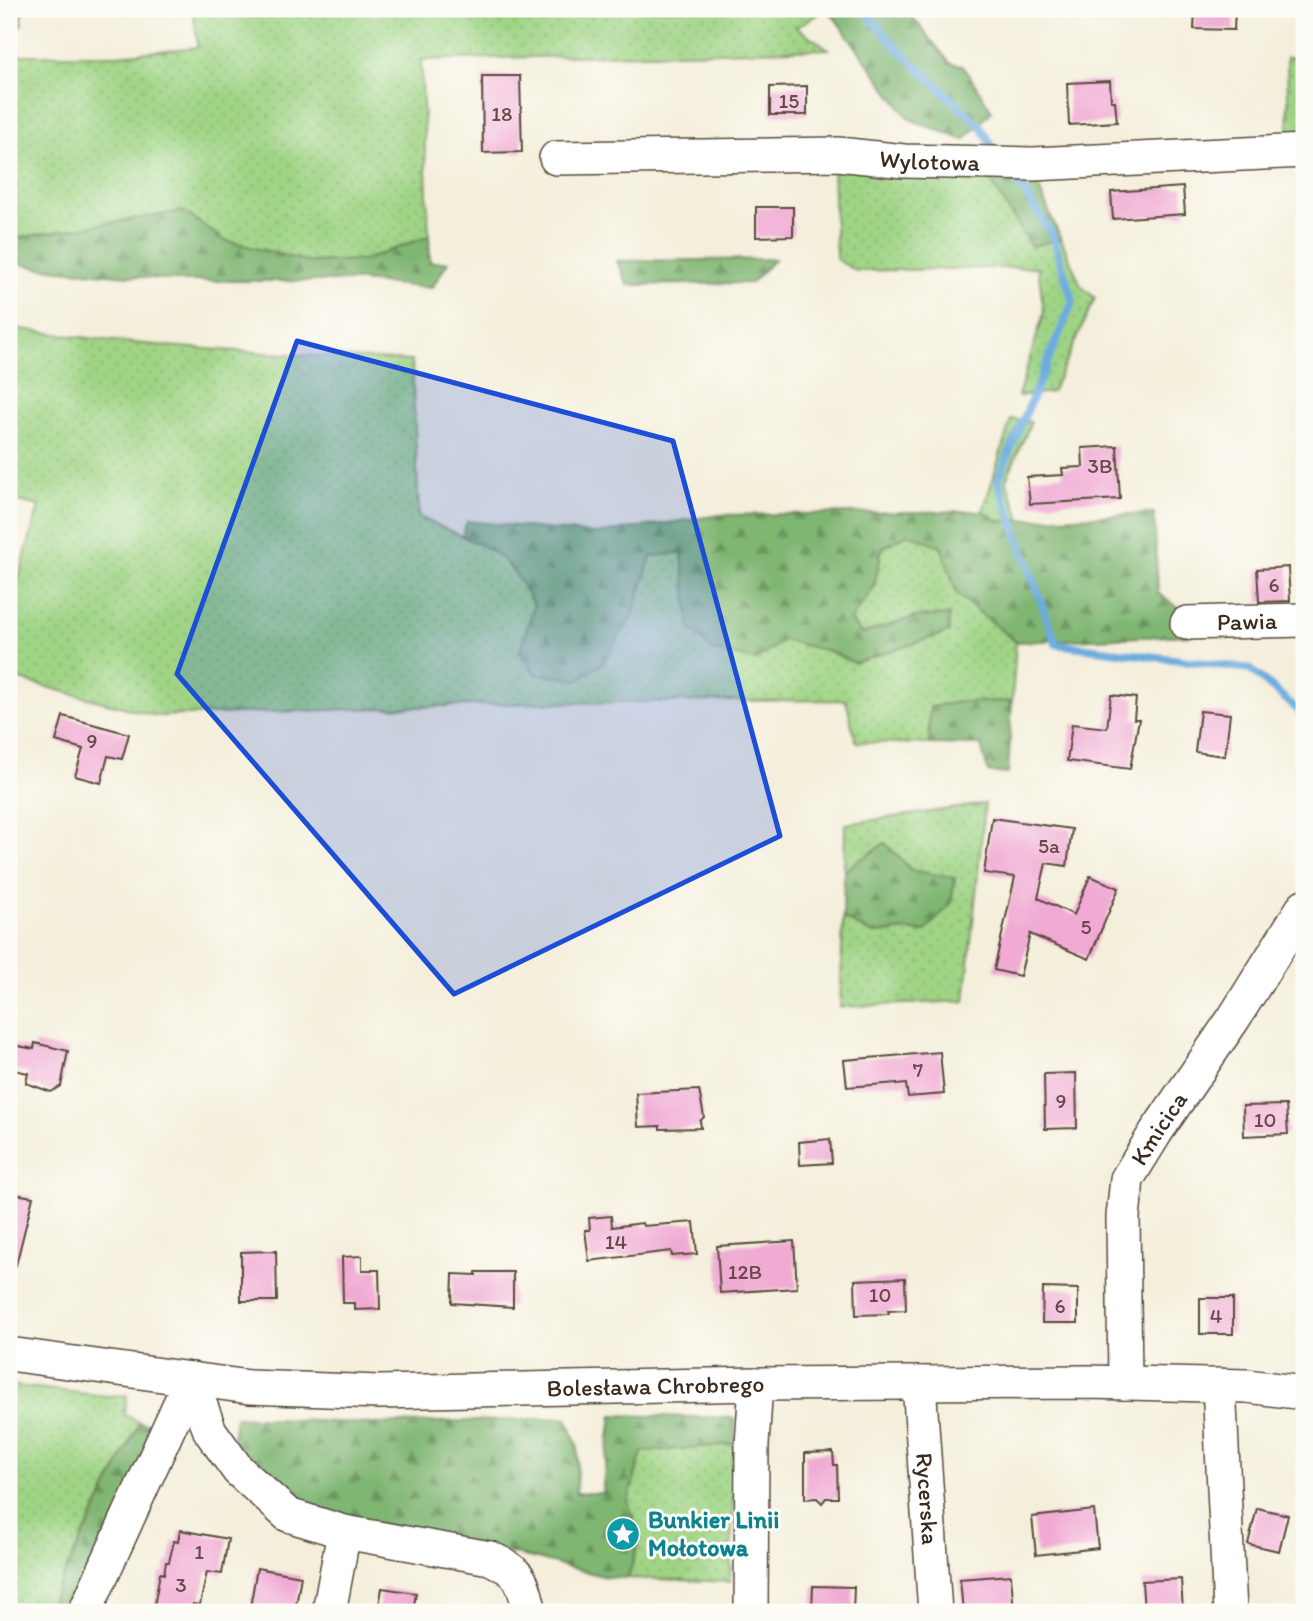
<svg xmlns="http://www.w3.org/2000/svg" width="1313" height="1621" font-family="Itim,sans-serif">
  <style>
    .grass { fill: url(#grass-dots); stroke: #6d7f52; stroke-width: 2 }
    .forest { fill: url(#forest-firs); stroke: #5d7048; stroke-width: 2 }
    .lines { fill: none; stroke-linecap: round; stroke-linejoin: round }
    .stream { stroke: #6dabdf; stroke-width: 8 }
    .building { fill: #f0aad3 }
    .minor-casing { stroke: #57483a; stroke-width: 36 }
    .minor { stroke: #fff; stroke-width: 33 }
    .marked { fill: #1d4ed8; fill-opacity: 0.2; stroke: #1d4ed8; stroke-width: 5; stroke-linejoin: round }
    .labels { text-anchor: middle; stroke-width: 6; stroke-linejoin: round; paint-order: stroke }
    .number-label { font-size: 21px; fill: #684a4b }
    .street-label { font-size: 24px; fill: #3b2a1e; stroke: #fdfcf7 }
    .culture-label { font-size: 24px; font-weight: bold; fill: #0d838f; stroke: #fdfcf7; text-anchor: start }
  </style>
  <defs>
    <pattern id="grass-dots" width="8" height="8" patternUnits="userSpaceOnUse" patternTransform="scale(1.75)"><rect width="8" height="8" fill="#9fd485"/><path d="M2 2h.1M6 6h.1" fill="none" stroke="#8ab672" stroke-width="1.8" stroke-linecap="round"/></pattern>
    <pattern id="forest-firs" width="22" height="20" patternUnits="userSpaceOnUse" patternTransform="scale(1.75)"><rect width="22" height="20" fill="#7fb672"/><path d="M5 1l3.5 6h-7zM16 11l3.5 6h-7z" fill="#69945d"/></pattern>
  </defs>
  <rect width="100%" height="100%" fill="#fdfcf7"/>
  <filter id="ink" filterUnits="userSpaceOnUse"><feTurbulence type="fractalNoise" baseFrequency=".0143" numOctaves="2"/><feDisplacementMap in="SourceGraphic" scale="14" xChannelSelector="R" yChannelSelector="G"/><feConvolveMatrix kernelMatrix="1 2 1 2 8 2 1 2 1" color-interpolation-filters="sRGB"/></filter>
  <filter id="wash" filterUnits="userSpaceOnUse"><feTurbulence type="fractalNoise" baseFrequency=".00686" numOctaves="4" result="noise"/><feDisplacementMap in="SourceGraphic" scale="28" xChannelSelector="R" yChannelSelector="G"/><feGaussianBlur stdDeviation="1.57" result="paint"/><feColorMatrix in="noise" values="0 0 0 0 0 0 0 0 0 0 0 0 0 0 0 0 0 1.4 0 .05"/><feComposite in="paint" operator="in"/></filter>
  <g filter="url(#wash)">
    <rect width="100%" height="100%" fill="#f4efdb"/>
    <g class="grass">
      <path d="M9 9H22V25L9 29Z"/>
      <path d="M193 9H827L796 27 829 49 421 60 429 236 365 260 309 262 224 240 183 211 17 238 13 132 9 130V53L18 55H118L198 47Z"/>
      <path d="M1287 57H1304V138L1289 139Z"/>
      <path d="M833 167 990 180 1031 246 1061 239 1081 286 1095 298 1052 392 1018 396 1044 313 1038 267 856 271 836 259Z"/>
      <path d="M9 327C142 349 277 353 412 361L419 517 491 549 514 570 534 605 520 651 633 615 651 557 682 552 690 628 756 660 783 640 829 651 854 663 948 632 949 615 914 617 862 634 850 620 874 587 882 548 908 534 941 546 957 594 1016 642 1012 701 958 702 930 707 929 744 856 742 846 700 532 703 156 716 9 677V613L39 506 9 499Z"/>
      <path d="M1011 419 1031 422 1006 480 1021 520 999 521 983 511Z"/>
      <path d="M985 804 965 1001 840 1007 843 918 873 934 906 930 925 932 955 879 911 870 885 843 844 871 845 824Z"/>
      <path d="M9 1385 106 1396 127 1395 124 1415 140 1422 51 1600 75 1608 73 1612H9Z"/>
      <path d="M735 1444 730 1582 628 1578 639 1540 628 1501 642 1452Z"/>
    </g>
    <g class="forest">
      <path d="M828 9H906L950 63 963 66 992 111 964 140 909 119Z"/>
      <path d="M1034 177 1061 239 1031 246 990 180Z"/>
      <path d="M183 211 224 240 309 262 365 260 429 236 430 262H448L432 288 361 281H185L40 268 12 262 17 238Z"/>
      <path d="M775 259 751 283 628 285 617 261Z"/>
      <path d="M983 511 999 521 1154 513 1158 593 1188 614 1192 635 1016 642 957 594 941 546 908 534 882 548 874 587 850 621 862 634 914 617 949 615V632L854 663 829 651 783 640 756 660 713 651 690 628 682 552 651 557 633 615 603 663 578 680 535 674 520 652 534 605C511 565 505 555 462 536L467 521 595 534 720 515Z"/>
      <path d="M1012 701 1008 774 988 772 981 745 929 744 930 707 958 702Z"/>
      <path d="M885 843 911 870 955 878 951 903 925 932 906 930 873 934 843 918 844 871Z"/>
      <path d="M612 1415 735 1418V1444L642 1452 628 1501 639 1540 628 1578 607 1577 537 1559 370 1522 308 1512 232 1444 236 1417 374 1424 567 1418 578 1448 576 1493H602Z"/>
      <path d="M140 1422 160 1428 75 1608 51 1601Z"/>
    </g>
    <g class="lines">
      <g class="stream">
        <path d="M863 9 894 45 980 126 991 144"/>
        <path d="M1018 183 1052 234 1073 301 998 480 1056 644 1250 669 1304 715"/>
      </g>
    </g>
    <g id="blocks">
      <g class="building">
        <path d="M1195 9H1235L1234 30 1194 29Z"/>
        <path d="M482 76H520L522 152 483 153Z"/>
        <path d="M1110 81 1111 101H1115L1117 122 1069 125 1067 83Z"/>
        <path d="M807 86V115H770V87Z"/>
        <path d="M1183 187 1185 214 1113 219 1111 192Z"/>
        <path d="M756 207H793V236L756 237Z"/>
        <path d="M1117 446 1120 499 1030 504 1027 477 1063 475 1062 468 1083 467 1082 448Z"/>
        <path d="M1288 567 1290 601 1259 602 1257 569Z"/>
        <path d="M1111 695 1136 698 1134 719H1139L1130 769 1067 761 1072 724 1107 728Z"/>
        <path d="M1200 711 1230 714 1225 756 1195 752Z"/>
        <path d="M63 716 129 734 122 759 108 756 101 783 75 776 83 749 56 741Z"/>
        <path d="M992 818 1072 829 1067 866 1046 863 1038 898 1074 915 1090 876 1119 888 1089 959 1030 934 1020 976 994 970 1015 877 984 873Z"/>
        <path d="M35 1043 68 1051 61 1086 51 1092 26 1083 28 1073 9 1069 13 1045 34 1049Z"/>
        <path d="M940 1052 944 1094 908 1097 906 1084 897 1085V1083L847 1087 844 1060Z"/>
        <path d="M1076 1073 1077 1128 1045 1129 1044 1074Z"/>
        <path d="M699 1090 704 1117 700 1121 701 1128 660 1129V1126L638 1127 636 1093Z"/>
        <path d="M1286 1105 1288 1134 1244 1136 1243 1106Z"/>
        <path d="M830 1139 832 1163 800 1165 799 1142Z"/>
        <path d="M9 1193 33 1197 16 1265 9 1264Z"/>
        <path d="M611 1216 612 1227 642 1223 643 1226 694 1222 697 1254 672 1256 671 1251 589 1261 585 1230H590L589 1218Z"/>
        <path d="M794 1241 797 1288 720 1293 717 1246Z"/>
        <path d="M276 1251 277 1301H241V1252Z"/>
        <path d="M362 1256V1270H379L380 1309 355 1310V1303H343L342 1257Z"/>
        <path d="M476 1272H513V1307L452 1303 453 1274 476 1275Z"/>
        <path d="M905 1278 906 1310 888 1311 889 1314 856 1315 855 1280Z"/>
        <path d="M1043 1288 1078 1289V1323H1042Z"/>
        <rect x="1200" y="1298" width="33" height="36"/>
        <path d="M833 1452 834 1465H837L838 1498H826L822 1503 817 1498 805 1499V1453Z"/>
        <path d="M1257 1508 1288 1515 1279 1551 1248 1544Z"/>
        <path d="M1094 1510 1098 1548 1036 1555 1032 1517Z"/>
        <path d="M180 1530 228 1539 222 1574 207 1572 200 1605 193 1604 191 1612H153L160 1573 164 1574 166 1562H169L174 1541 178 1542Z"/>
        <path d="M257 1568 301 1576 295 1612 250 1607Z"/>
        <path d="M1011 1575 1014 1612H963L960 1579Z"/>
        <path d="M1181 1579 1183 1612H1144L1142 1581Z"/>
        <path d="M813 1586 854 1587 853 1612H812Z"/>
        <path d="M382 1588 416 1593 413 1612H378Z"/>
      </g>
    </g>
  </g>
  <g filter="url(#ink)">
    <use href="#blocks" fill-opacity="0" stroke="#57483a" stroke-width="2"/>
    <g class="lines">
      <g class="minor-casing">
        <g id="minor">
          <path id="s1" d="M556 158 838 154 904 161 1033 164 1304 151"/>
          <path id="s2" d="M1187 623 1304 620"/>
          <path id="s3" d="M9 1354 249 1387 379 1392 756 1384 1088 1382 1247 1386 1304 1393"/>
          <path d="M191 1379 210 1431 238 1470 288 1515 344 1532 490 1558C522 1573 522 1579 530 1612"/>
          <path id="s4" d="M919 1383 935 1612"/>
          <path id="s5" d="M1125 1383 1123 1217 1127 1179 1156 1132 1234 1018 1304 906"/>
          <path d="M1219 1385 1230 1612"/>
          <path d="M85 1612 191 1379"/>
          <path d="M329 1612 344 1532"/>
          <path d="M751 1612 752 1445 756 1384"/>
        </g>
      </g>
      <use href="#minor" class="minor"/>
    </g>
  </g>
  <path class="marked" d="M297 341 673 441 780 836 454 994 177 674Z"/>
  <defs>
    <g id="sight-disc" transform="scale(1.75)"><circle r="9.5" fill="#0f9aa8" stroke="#fdfcf7"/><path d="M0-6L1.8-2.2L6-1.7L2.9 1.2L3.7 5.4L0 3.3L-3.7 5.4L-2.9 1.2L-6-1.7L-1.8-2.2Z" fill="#fff"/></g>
  </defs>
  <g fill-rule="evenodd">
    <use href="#sight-disc" x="623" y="1534"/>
  </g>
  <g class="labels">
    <g class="number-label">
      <text x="789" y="108">15</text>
      <text x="502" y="121">18</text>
      <text x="1100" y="473">3B</text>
      <text x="1274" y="592">6</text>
      <text x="92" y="748">9</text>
      <text x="1049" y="853">5a</text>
      <text x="1086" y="934">5</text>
      <text x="918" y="1077">7</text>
      <text x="1061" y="1108">9</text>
      <text x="1265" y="1127">10</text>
      <text x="616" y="1249">14</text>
      <text x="745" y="1279">12B</text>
      <text x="880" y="1302">10</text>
      <text x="1060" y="1313">6</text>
      <text x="1216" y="1323">4</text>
      <text x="199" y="1559">1</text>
      <text x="181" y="1592">3</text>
    </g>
    <g class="street-label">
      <text dy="8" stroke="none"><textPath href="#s1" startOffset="374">Wylotowa</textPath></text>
      <text dy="8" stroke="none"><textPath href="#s2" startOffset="60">Pawia</textPath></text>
      <text dy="8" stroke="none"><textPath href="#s5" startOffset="264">Kmicica</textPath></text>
      <text dy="8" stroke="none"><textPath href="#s3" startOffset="649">Bolesława Chrobrego</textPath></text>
      <text dy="8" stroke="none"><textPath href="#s4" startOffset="116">Rycerska</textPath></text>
    </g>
    <g class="culture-label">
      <text x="648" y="1528">Bunkier Linii<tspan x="648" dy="28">Mołotowa</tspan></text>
    </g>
  </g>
  <rect width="1313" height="1621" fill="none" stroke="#fdfcf7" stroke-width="35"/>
</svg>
